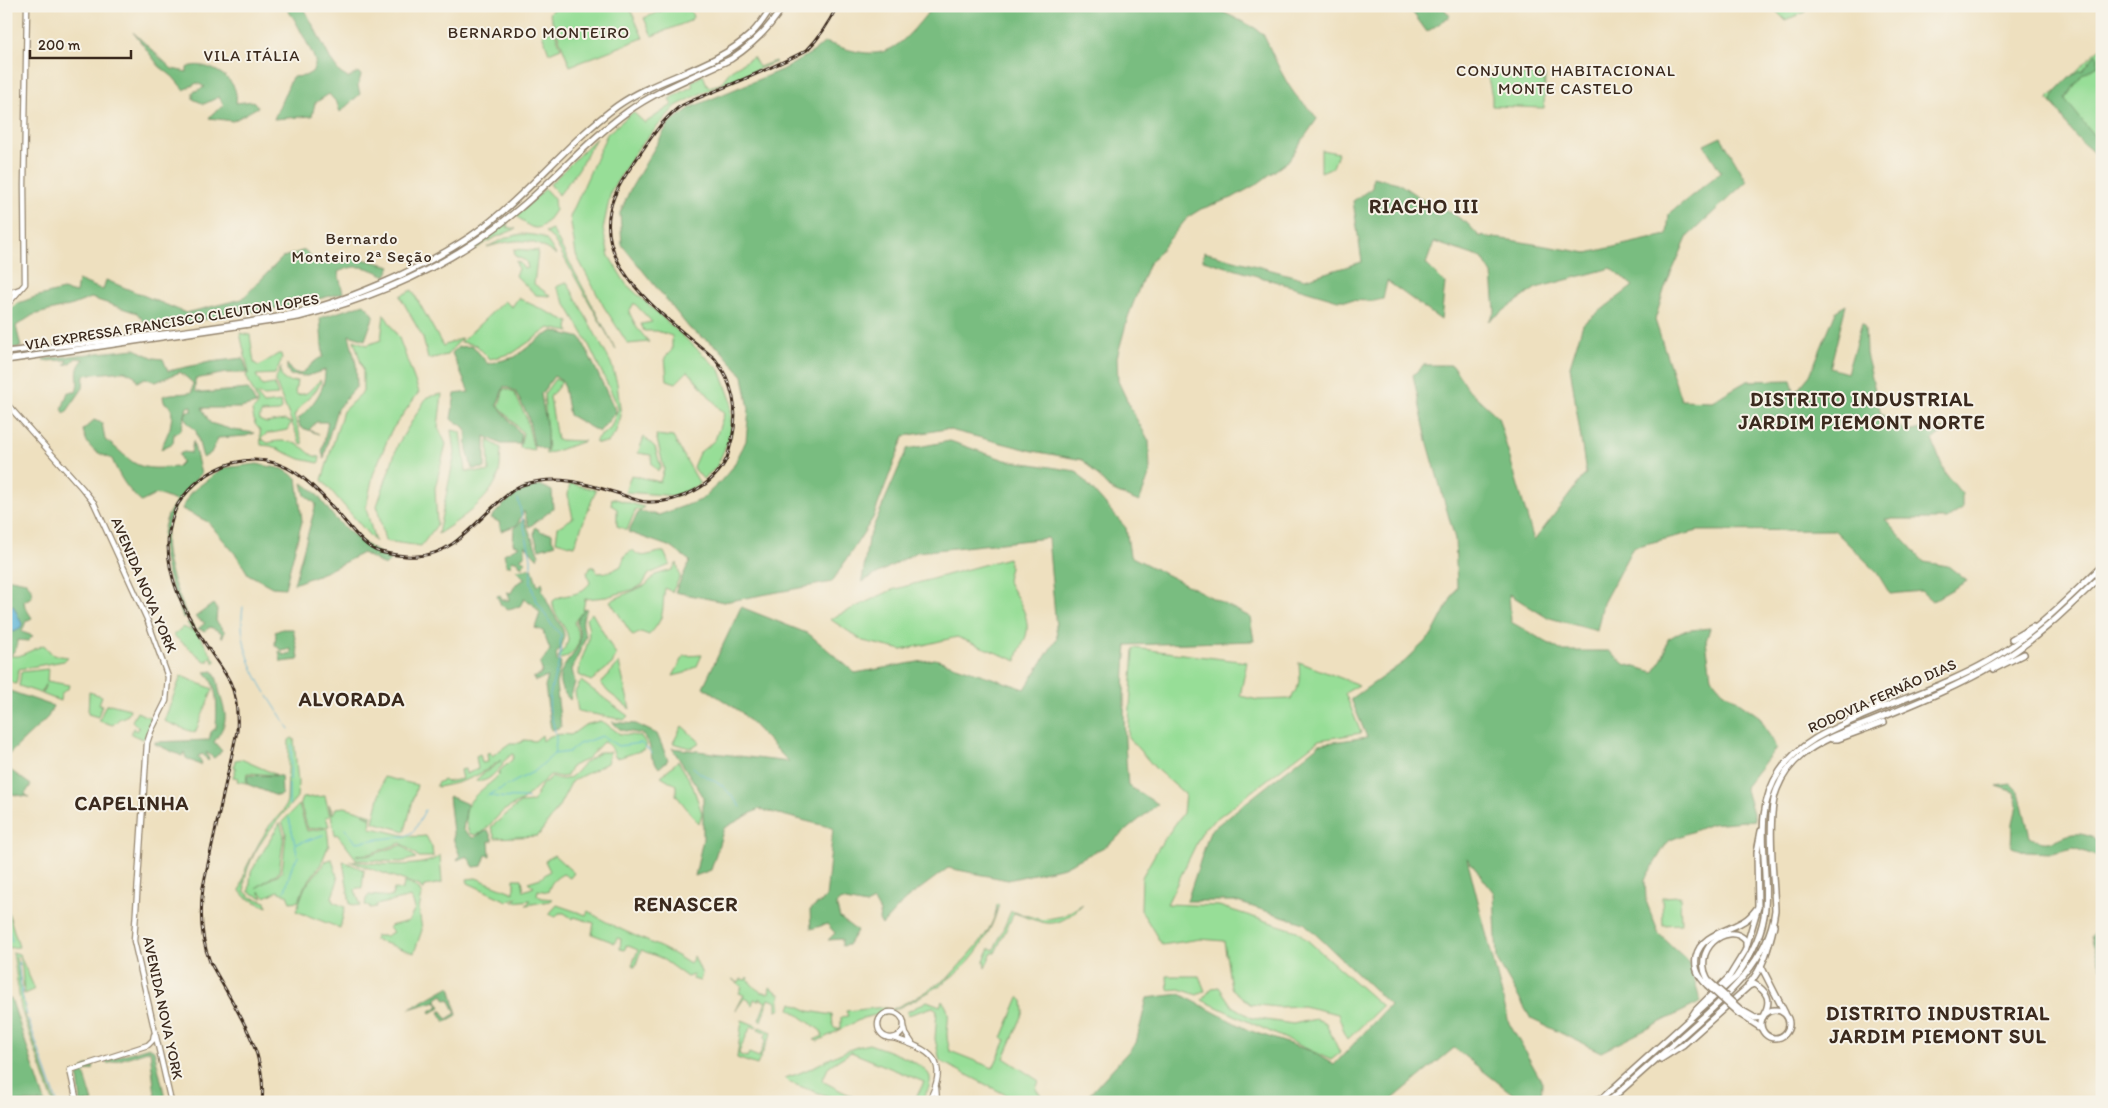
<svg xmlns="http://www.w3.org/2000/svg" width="2108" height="1108" font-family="Itim,sans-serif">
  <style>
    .green { fill: #97de97; stroke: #69845a }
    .forest { fill: #79bd80; stroke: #5a744f }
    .water { fill: #58b2d6; stroke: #4a6e7a }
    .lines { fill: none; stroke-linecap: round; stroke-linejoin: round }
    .stream { stroke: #58b2d6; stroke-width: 1 }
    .secondary-casing { stroke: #94856e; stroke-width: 7 }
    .primary-casing { stroke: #94856e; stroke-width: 7 }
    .trunk-casing { stroke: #94856e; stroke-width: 8 }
    .motorway-casing { stroke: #94856e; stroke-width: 8 }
    .secondary { stroke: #fff; stroke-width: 4.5 }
    .primary { stroke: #fff; stroke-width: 4.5 }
    .trunk { stroke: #fff; stroke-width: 5 }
    .motorway { stroke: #fff; stroke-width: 5 }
    .rail-casing { stroke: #3b2a1e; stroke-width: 3 }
    .rail { stroke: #f7f3e8; stroke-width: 1; stroke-dasharray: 4; stroke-linecap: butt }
    .motorway-bridge-casing { stroke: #94856e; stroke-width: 8; stroke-linecap: butt }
    .motorway-bridge { stroke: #fff; stroke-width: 5 }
    .labels { text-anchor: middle; stroke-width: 4; stroke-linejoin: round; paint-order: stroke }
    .street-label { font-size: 15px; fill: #3b2a1e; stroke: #f7f3e8 }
    .neighbourhood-label { font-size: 16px; letter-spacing: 1px; fill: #3b2a1e; stroke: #f7f3e8 }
    .district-label { font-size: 20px; font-weight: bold; letter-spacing: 1px; fill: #3b2a1e; stroke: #f7f3e8 }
  </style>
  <rect width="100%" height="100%" fill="#f7f3e8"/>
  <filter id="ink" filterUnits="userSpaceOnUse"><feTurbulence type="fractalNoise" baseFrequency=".02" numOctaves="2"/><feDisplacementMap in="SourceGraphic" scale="10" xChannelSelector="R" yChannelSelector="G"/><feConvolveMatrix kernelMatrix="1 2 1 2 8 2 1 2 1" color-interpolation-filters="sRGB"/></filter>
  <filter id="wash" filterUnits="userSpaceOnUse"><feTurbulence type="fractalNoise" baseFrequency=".0096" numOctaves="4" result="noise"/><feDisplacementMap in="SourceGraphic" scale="20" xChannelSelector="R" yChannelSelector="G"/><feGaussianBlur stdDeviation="1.12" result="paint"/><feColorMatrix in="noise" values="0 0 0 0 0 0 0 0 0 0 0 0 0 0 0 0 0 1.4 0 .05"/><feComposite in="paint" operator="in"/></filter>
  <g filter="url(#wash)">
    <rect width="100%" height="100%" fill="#eee0bf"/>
    <g class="green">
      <path d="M557 6H629L643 38 570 66 549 13Z"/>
      <path d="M673 6H689L693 17 690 21 652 36 644 18Z"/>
      <path d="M1776 6H1806V12L1785 20 1776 11Z"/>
      <path d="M554 30 561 48 549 53 542 34Z"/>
      <path d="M2102 46V159L2048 99Z"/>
      <path d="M753 57 759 67 775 61 776 62 706 91 676 106 639 147 611 191 603 229 609 256 626 284 720 370 731 400V435L716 468 703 479 693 467 699 453 715 440 724 414 688 371 676 383 667 380 665 357 672 350V336L657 331H644L641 324 652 322 634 303 629 312 637 328 649 342 628 344 604 307 576 255 570 217 607 134 633 112 645 123 672 105 669 99 693 86 691 82 703 75 708 87 720 84 731 70Z"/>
      <path d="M1487 73 1545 76 1544 108 1492 106V96Z"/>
      <path d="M596 138 578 170 559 195 550 184Z"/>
      <path d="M1321 150 1338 153 1333 167 1321 172Z"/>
      <path d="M545 189 554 199 555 210C541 232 535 234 516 215Z"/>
      <path d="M508 221 507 227 516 229 494 238 470 252 459 255Z"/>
      <path d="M552 229 616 350 554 240 545 232Z"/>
      <path d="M522 234C544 236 544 234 556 255 529 236 517 239 487 247L508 237Z"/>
      <path d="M514 249 538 251 534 284 551 296 536 295 515 275 518 269 516 261 519 262 524 269 528 268 526 261 515 256Z"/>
      <path d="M567 282 611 363 617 383 621 416 615 434 607 443H596V439L610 429 618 409 614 398 586 339 556 287Z"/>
      <path d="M412 290 443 346 462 338 447 355 428 359 423 338 400 296Z"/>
      <path d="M518 298 569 322 568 329 570 332 549 328 513 353 490 359 476 345 461 342 504 301 512 307Z"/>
      <path d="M384 314 399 338 419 392 391 431 373 475 366 508 375 542 322 480 343 411 363 392V370L354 340 367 345 381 340Z"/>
      <path d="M240 333 250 335 254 363 259 366 278 354H281L282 359 275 374 256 375 262 386 274 384 278 395 264 396 256 394 264 404 281 402 282 409 279 412 261 413 259 420 266 423 285 420 291 423 287 430 266 434 261 439 268 443C277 440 291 440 300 446 308 450 310 457 320 457L319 463 300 459 271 446 261 445 260 430 255 424 252 411 257 406V401L246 375 249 373Z"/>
      <path d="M281 367C279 380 286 383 297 381L295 393 298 395 307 393 320 380 321 382C315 395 301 403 294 416L303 444 300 443 275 381Z"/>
      <path d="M555 379 562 382 550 397 557 440 585 441 547 454 545 453 548 451 544 394Z"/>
      <path d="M504 388 514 392 526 417 534 450 520 448 523 433 499 406Z"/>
      <path d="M442 394 438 427 446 444 435 488 437 525 421 546 385 541 377 506 398 444 427 397Z"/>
      <path d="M452 430 461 432 466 471 489 472 488 440 501 448C500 456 501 468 498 476 490 500 458 521 438 534L455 453Z"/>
      <path d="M656 435 673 437 700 484 676 496 625 492 631 475 660 482 664 469Z"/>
      <path d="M644 437 655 447 661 467 658 471 652 465 651 455 638 453Z"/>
      <path d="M570 483 596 490 574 546 556 541 558 527 573 518 568 495Z"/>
      <path d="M612 498 644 507 641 510 636 509 627 530 617 526V509L611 505Z"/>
      <path d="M633 550C642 562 652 551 664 552L670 565 649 574 643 584 635 589 606 597 585 599 583 611 574 622C575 627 579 632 579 637 580 648 568 659 558 659 560 651 569 646 568 638 566 624 551 614 553 601 566 591 576 600 590 583L587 572 591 567H594L597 573 610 572 621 566 625 555Z"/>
      <path d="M1008 558 1010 567 1007 580C1015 596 1029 612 1027 631 1026 642 1017 650 1017 661L957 637 902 650 863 641 830 619 892 590Z"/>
      <path d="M677 563 680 577 672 592 665 588C661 610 667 616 649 635L641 632 633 636 610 601 646 585 655 575 672 570Z"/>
      <path d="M592 613 616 655 612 664 591 681 579 675C579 654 595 643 586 619Z"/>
      <path d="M190 621 216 662H213L211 657 208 659 209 661H205L173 635 183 627 192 631 187 623Z"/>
      <path d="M44 645 53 655 68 657 64 661 19 669 16 684 6 680V656H19Z"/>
      <path d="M1134 648 1247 662 1240 696 1258 700 1291 699 1300 682 1299 662 1359 685 1345 693 1361 733 1319 740 1204 828 1167 904 1219 906 1297 931 1382 1006 1347 1040 1338 1014 1303 1006 1277 1007 1250 1004 1231 988 1224 941 1200 939 1162 945 1141 910 1142 877 1159 847 1183 813 1185 794 1156 769 1128 737Z"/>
      <path d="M702 655 697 666 685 673 673 676 684 656Z"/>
      <path d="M619 663 630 709 608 692 601 683Z"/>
      <path d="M48 669 47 681 69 685 68 689C63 690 60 696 60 701L42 694 46 683 40 693 19 686 21 672Z"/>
      <path d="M181 676 213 689 195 733 164 721Z"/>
      <path d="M581 681 628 716 624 720 578 711 575 692Z"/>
      <path d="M89 692 102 696 99 704 102 705 98 717 88 714Z"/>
      <path d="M110 704 130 709 128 715 119 719 113 725 99 721 105 706Z"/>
      <path d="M137 712 153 719 145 738 142 739 131 734 133 728 137 731 139 728 132 721Z"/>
      <path d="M600 721 605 723 620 734 641 736 647 745 643 750 618 758 615 757C613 750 611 747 605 742L602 743 586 760 572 766 567 776 561 777 550 775 523 800 503 811 482 833 474 835 469 833C456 800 482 793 500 774L497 773 512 760 514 755 512 754 502 763 503 765C494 773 489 783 476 781 481 772 494 769 501 760 477 777 466 782 437 787V783L444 780 446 782 462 779 460 770 465 769 466 774 478 769 476 756 480 754 482 763 488 762 487 753 490 752 492 756 510 743H520L524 740 535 741 542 735 543 741C551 733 561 734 571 735L585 725Z"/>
      <path d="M682 726 700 742 691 748 673 743Z"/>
      <path d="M292 738 294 739 298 783 297 797C278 820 240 860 245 892L251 897 266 902 267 907 245 897 240 891 246 868 259 843 270 825 283 811 287 801 289 740Z"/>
      <path d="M600 752H610L607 763 572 781 558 808 538 836 495 838 491 827 520 803 533 802 542 784 552 777C572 784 573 773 586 762 591 758 596 755 600 752Z"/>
      <path d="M241 759 277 775 247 773 246 783 237 781 238 778 233 777 236 768 234 767 235 760Z"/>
      <path d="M678 761 692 784 702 813 699 824 676 795V785L661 776Z"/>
      <path d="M384 777 417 785 405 831 373 822Z"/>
      <path d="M325 796 330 816 326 817 329 826 308 829 300 803 302 798Z"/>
      <path d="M329 804 333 814 336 808 345 807 372 815V817L363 814 371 818 370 828C389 830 407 839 426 836L432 847 433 857H419L401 843 369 854 356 855 367 856 402 845 416 858 401 862 357 860 337 834 335 835Z"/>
      <path d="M299 805 307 831 327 828 329 845 327 849 321 864 304 887 299 901 290 902 287 895 278 891 265 897 259 891 263 898 249 892 251 872 280 823 284 835 279 872 256 888 282 872 286 833 282 822Z"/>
      <path d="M440 855 442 883 425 886 423 891 420 886 349 861C370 863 424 871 440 855Z"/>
      <path d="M554 855 574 873 570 878 563 874C554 879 551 882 548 892L538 890 537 895 542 898 553 899 550 901 526 905 531 900 513 902 518 897 507 901 468 883 467 879 476 878 514 893V879H522L524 891 534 887 528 882 541 878 550 871 545 861Z"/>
      <path d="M332 859 338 880 332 897 333 902 345 907 340 928 296 911 305 887 326 861Z"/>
      <path d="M343 861 364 870 362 888H357L355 890 361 906 350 904Z"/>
      <path d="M405 882 418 888 422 895 419 909 422 930 414 953 375 940V936H386L393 932 389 928 390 926 409 921 415 908 411 897 376 905V907L370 908V906H365L366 899 369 895 392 897 394 889 402 890Z"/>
      <path d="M1680 896 1681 924 1663 925 1662 897Z"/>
      <path d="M997 904 999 905C980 969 939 989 883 1015L884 1013 863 1018 818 1041 814 1040 823 1036 821 1031 790 1009 792 1003 809 1011 832 1015 833 1026 835 1029 841 1028V1017L848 1016 846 1011 885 1007 887 1012 921 995 949 977C966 957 995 933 997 904Z"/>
      <path d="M1083 904C1054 932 1048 924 1014 913L995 953H992L985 968 984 960 990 948 994 950 1011 911 1042 920 1063 916Z"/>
      <path d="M6 905 19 947 8 948Z"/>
      <path d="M557 905 586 915 588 911C620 933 658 942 690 964L694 956 702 974 700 981 693 979V975L687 977 661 958 641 950 635 967 632 965 638 950 626 945 625 950 620 949 621 939 617 938 615 943 592 934 594 923 574 917 573 919 564 913H559L556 917 549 914Z"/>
      <path d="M13 952 19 954 35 989 24 994 22 969 19 957 16 956 26 1018 55 1102H53L21 1009Z"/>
      <path d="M1167 976H1199L1205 991 1197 995 1180 989 1168 990Z"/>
      <path d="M747 977C752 986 758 993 769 993L770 987 781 995 779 1000 781 1009 777 1011V1002L769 999 761 1021 759 1020 766 1002 759 998 758 1001 754 999 752 1005 750 1003V1000L745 997 736 1010 744 995 739 993 742 987 732 979 738 983 741 979 746 980Z"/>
      <path d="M1219 987 1232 1006 1252 1018 1293 1024 1316 1019 1326 1023 1340 1053 1331 1060 1202 1000 1212 988Z"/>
      <path d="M1019 997 1023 1001 1024 1012 1004 1058 1039 1081 1036 1089 1046 1102H1020L940 1061 935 1039 937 1010 933 1007 908 1015 907 1012 927 1001 940 1006 942 1001C952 1011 947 1023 947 1035 947 1041 949 1046 950 1051L993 1068 1006 1040 1002 1038Z"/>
      <path d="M742 1020 757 1026 756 1028 751 1026 739 1052 740 1055 747 1057 749 1053 759 1057 766 1040 764 1038 767 1033 758 1029 759 1027 772 1032 757 1065 737 1058Z"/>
      <path d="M869 1044C883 1049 925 1062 930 1077 932 1085 925 1095 921 1102H914L924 1082 851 1052 829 1066 822 1081 863 1102H844L788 1082 784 1078C814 1071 839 1049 869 1044Z"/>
    </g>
    <g class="forest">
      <path d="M287 6H303L332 62 340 73 348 78 358 72 361 75 358 86 360 94 340 112 337 103 329 94 315 103 312 116 274 119 292 77 305 76 312 72C314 68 316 65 315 61 315 57 295 20 293 17 290 13 288 12 286 7Z"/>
      <path d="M933 6H1211L1255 28 1263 34C1273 54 1281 75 1294 93 1301 103 1311 108 1317 119L1288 161 1257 184 1232 198 1201 209 1188 217 1148 265 1128 317 1117 357 1118 381 1133 413 1149 441 1150 473 1139 502 1111 490 1083 460 1033 451 946 429 904 436 873 518 832 582 724 602 675 592 690 561 671 547 628 532 639 511 659 515 701 500 719 483 733 467 746 441 749 409 743 376 719 348 690 329 622 245 620 213 630 190 669 123 692 107 786 68 816 50 825 42C885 64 895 54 933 6Z"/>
      <path d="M1408 6H1442L1450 16 1427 32Z"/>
      <path d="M133 32 172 69 187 72V68C199 60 225 72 232 84 236 89 237 97 236 103L253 101 258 107 233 121 209 118 213 113 224 106 219 97 204 104 193 99V92L205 87 197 83 184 90 173 77 159 66Z"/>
      <path d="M2096 54 2098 57V65L2082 75 2065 99 2102 146V160C2092 151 2080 142 2072 132 2064 122 2061 112 2052 102 2054 90 2070 76 2081 70L2082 71Z"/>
      <path d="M1721 137 1747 181 1688 236 1665 287 1655 320 1681 400 1712 401 1747 381 1791 380 1795 393 1810 375 1836 311 1846 305 1830 368 1847 373 1862 323 1865 328 1866 354 1881 414 1907 432 1931 427 1946 429 1932 440 1945 473 1962 494V509L1947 519H1885L1924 562 1948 566 1967 581 1932 601 1921 591 1890 594 1876 571 1834 530 1698 531 1633 547 1603 603 1597 631 1546 617 1509 594 1511 622 1562 651H1609L1624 664 1654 672 1663 657 1668 639 1682 631 1710 628 1706 641 1711 677 1722 690 1760 717 1776 748 1745 787 1755 820 1711 824 1668 841 1645 879 1646 901 1659 934 1689 962 1701 1002 1601 1052 1531 1019 1497 960 1494 893 1467 858 1509 1023 1542 1082 1541 1102H1523L1454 1048 1389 1102H1087L1088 1096 1136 1043 1147 998 1180 994 1248 1030 1311 1051 1334 1065 1390 1005 1304 923 1234 901H1187L1210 831 1320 744 1367 737 1351 699 1404 662 1432 635 1457 587 1455 539 1427 440 1413 375 1423 365H1452L1469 390 1498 417 1534 541 1586 473 1570 366 1583 324 1633 286 1611 268 1536 288 1489 321 1495 311 1492 274 1482 258 1434 242 1426 264 1445 283 1441 320 1387 281 1383 299 1374 301 1338 300 1203 260 1204 252 1305 279 1362 262 1353 201 1372 188 1373 177 1398 183 1435 208H1444L1467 223 1479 236 1510 240 1587 253 1667 235 1669 214 1721 172 1704 145Z"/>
      <path d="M305 250 316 262H336L358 258 391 266 386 276C367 267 358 263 338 272L343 293 285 307 149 328 137 313 91 298 73 305 33 315 16 326 21 347 6 349V315L16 304 35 297 63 290 76 293 78 280 103 290 106 280 186 313 242 299 283 257Z"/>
      <path d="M364 304 374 315 365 340 349 335 356 364 357 386 337 409 329 436 324 459 322 452 328 422H316L309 430 319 434 300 427 298 419C312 406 326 390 325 370L307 376 290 375 287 369V364L291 371 300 374C308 370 314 359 323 357L320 318Z"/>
      <path d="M554 331 581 338 616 412 599 432 569 415 563 382 554 376 541 394 547 430V451L534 445 528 416 515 391 504 386 497 405 521 434 520 444H501L485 436V468L472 469 467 449 466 428 451 419 455 394 469 392 452 353 458 347 473 346 488 364 515 357 540 338Z"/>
      <path d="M135 349 154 358 163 359 168 371 210 362 243 358 248 373H226L195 379V391L202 393 248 389 256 404 240 408H202L210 423 233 430 255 433 246 436 218 438 211 453 203 458 196 431 187 422 185 416 187 411H192V406L187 407 181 430 174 434 173 443 161 449 170 428 172 416 171 407 164 402 163 396C173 392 182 395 192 392L193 383 180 372 156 382 145 378 137 382 135 376 125 371 84 375 83 388 65 414 62 409 68 392H76C81 377 72 372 84 359L76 358 71 363 65 365 68 360 43 361V359Z"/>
      <path d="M94 420 102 423 105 440C115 446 121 453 130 460 143 471 161 468 177 467L182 462 179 454 184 452 191 453 193 441 201 474C150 526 162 555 187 616L183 618C172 585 153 550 168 515 170 510 174 506 176 501L157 494 141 502C127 489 119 476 112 459 94 451 88 450 83 430Z"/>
      <path d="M950 441 1005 460 1076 471 1126 528 1130 556 1250 617 1254 641 1127 645C1122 692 1124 738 1128 786L1158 804 1108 845 1064 867 1008 880 948 868 905 900 882 925 879 920 880 912 874 901 866 905 841 900 836 904 840 918 857 931 848 945 842 946V939L828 940 835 933 827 924 811 929 810 910 826 898 833 828 759 809 724 828 711 870 695 876 703 839V796L672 748 789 762 741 712 703 687 741 607 809 634 855 673 935 659 1025 689 1057 638 1048 538 917 552 862 582 868 539 907 449Z"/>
      <path d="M257 464 283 469 297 478 302 521 285 588 272 587 248 574 237 556 208 522 182 509 190 493 223 468Z"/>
      <path d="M302 483C318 491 323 504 334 517 350 535 370 548 391 560L385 566 363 553 325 572 294 584 316 504 305 495Z"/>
      <path d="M540 485 552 491 553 509 529 527 524 511 517 525 501 531 499 522 491 518C507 500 516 491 540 485Z"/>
      <path d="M524 519 539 555 537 558 525 545V555L520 558 525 561 523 566H520L518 562 512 560 511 565 507 566 504 554 520 546 513 544 514 528Z"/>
      <path d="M535 527 542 532 552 533V540L556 544 539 549 534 535Z"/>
      <path d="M532 568 538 586 542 582 543 587 542 590C547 597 546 601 550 607 559 626 573 633 556 654L557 661 561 663 556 684 561 727 551 730 545 686 548 677 535 681 533 678 541 674 542 670 540 664 550 650 543 631 535 628 540 613 532 603 524 599 520 606 508 609 501 605 497 596 500 595 502 600H509V595L507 592 511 593 516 584 525 579 516 570Z"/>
      <path d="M6 578 26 582 31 588 32 597 24 601 25 607 32 618 26 621 22 632 33 636 28 641 17 640V647L11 655 6 653Z"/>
      <path d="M213 604 217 609 216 621 225 632 222 638 221 632 210 627 205 631 198 629 205 623 195 617Z"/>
      <path d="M585 608 587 609C581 619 582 626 586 636L572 670 575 682 570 700C567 696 563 692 561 687 552 661 593 653 576 623L579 616Z"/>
      <path d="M282 629H293L299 658 298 660 281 662 279 651 284 655 291 653V649L282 651 275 645 276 634 275 632Z"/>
      <path d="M213 671C217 677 218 683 219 690 225 715 231 718 214 742L222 751 214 758 206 752 209 760 208 761 203 754 198 756 202 763 200 765 186 758 184 752 182 756 155 744V742L209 740 211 732 216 728C217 709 219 687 205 672Z"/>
      <path d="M7 690 53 706 48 717 6 757Z"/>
      <path d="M612 722 636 724 657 734 668 760 659 768 652 758 649 744 642 734 621 730Z"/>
      <path d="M6 767 31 785 25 794 29 797 6 793Z"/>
      <path d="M247 775 281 776 282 794 277 796 247 784Z"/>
      <path d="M2011 784 2019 792 2030 837C2054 851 2059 832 2079 834 2086 834 2096 839 2102 843V858L2074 848 2052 853 2026 852 2012 847 2013 823 2017 806 2015 792 1997 786Z"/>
      <path d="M449 796 467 804 463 830 473 838 488 830 493 841H489L490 856 486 855 482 866 474 867 467 856 457 860 460 856 454 841Z"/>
      <path d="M2102 924V968H2101L2091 937Z"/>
      <path d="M450 986 457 1015 445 1022 439 1012 442 1011 447 1019 456 1013 449 999 446 1000 443 995 436 999 441 1007 431 1013 430 1011 439 1006 436 1001 409 1009Z"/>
      <path d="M11 998 45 1102H6V999Z"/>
      <path d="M149 1047 154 1050 166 1102H154L155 1095 150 1050 107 1064 106 1060Z"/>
      <path d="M88 1065 93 1066 94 1069 84 1072 93 1102H81L78 1077 81 1070Z"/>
    </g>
    <path class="water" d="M13 605 22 624 20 629 14 632 8 631 6 612 11 611 10 606Z"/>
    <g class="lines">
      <g class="stream">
        <path d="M518 499 531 558V582L535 598 551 624 561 635C560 645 561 657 558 666 554 680 547 697 550 712 554 728 559 737 554 754"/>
        <path d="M243 607C238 638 250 667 266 693"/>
        <path d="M268 696 289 729"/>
        <path d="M693 767 700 773 723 786 741 807"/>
        <path d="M290 780 292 745"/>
        <path d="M490 795C502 800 516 796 529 799"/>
        <path d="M487 796 535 771 554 754 569 752 579 744 602 736 618 746 641 743 652 753"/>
        <path d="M289 805V784"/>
        <path d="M345 829 356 842 406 836 414 831 425 810"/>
        <path d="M296 844 323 835"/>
        <path d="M285 891 292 866 298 857 289 818"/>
        <path d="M6 921 12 941"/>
        <path d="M18 962 22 995 27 1015"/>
        <path d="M28 1019 57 1102"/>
      </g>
    </g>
  </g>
  <g filter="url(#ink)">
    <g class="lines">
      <g class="secondary-casing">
        <g id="secondary">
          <path d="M6 294 20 289"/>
          <path d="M6 306 25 284 24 185 27 6"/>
          <circle cx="891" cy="1025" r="13"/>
          <path d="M904 1026 906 1034 912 1043"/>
          <path d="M893 1038C929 1049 952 1060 928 1102"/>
          <path d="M936 1088 937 1102"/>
        </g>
      </g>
      <g class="primary-casing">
        <g id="primary">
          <path d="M6 403 82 488 94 503 147 619 168 677 166 701 151 731 147 743 134 941 171 1102"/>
          <path d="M77 1102 70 1070 148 1045 153 1040 154 1035"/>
        </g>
      </g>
      <g class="trunk-casing">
        <g id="trunk">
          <path d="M6 352C98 341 192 333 283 316 342 304 420 270 471 236 525 199 564 145 617 106 658 77 714 69 751 34 759 26 766 16 772 6"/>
          <path d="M6 360 298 317C379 297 457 262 520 208 557 177 588 140 627 112 657 90 698 75 731 59 752 45 770 28 783 6"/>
        </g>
      </g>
      <g class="motorway-casing">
        <g id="motorway">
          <path d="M2012 639 2033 627"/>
          <path d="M1994 669 2024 654"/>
          <path d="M1850 719 1883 702"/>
          <path d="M1832 739H1838L1884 722"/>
          <path d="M1761 966 1785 1013"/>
          <path d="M1710 982C1688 952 1728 919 1746 941V945"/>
          <path d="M1707 985C1699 977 1694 969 1696 957 1701 933 1731 931 1747 919 1751 916 1755 911 1758 907"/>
          <path d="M1748 985C1763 969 1769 947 1774 925"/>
          <circle cx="1775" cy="1024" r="14"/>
          <path d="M1741 1010 1755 1018 1763 1017"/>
          <path d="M1738 1013 1761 1028"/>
          <path d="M1692 1016 1696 1010 1729 977 1745 951 1758 907 1757 852 1761 831"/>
          <path d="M1661 1059 1683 1045 1749 986 1754 984C1767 991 1772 1000 1764 1014"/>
          <path d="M1589 1102 1601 1098"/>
          <path d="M1598 1102 1736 977C1751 956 1763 934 1765 908 1769 862 1751 812 1780 771 1801 740 1835 728 1867 714 1907 697 1951 683 1989 661 2032 636 2066 600 2102 566"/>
          <path d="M1608 1102C1633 1080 1658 1058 1682 1036 1719 1003 1769 963 1775 910 1774 878 1766 816 1777 789 1782 776 1791 764 1802 755 1821 739 1847 731 1870 722 1911 705 1955 688 1994 665 2035 641 2068 608 2102 575"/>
        </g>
      </g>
      <use href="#secondary" class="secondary"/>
      <use href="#primary" class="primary"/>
      <use href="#trunk" class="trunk"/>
      <use href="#motorway" class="motorway"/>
      <g class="rail-casing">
        <path id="rail" d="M262 1102C268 1051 233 1005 210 962 201 939 200 911 203 887L237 731C238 714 237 697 230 682 224 670 215 659 208 648 186 615 163 574 169 532 171 522 173 513 178 504 191 484 210 470 233 463 286 448 317 489 348 525 356 534 365 546 377 551 386 554 408 557 417 556 456 555 478 517 506 496 511 492 516 487 522 485 559 474 584 483 620 494 628 497 639 502 648 502 679 503 714 486 727 458 729 452 730 445 732 439 739 411 733 382 715 359 670 320 586 266 614 197 619 185 626 174 633 164 647 144 659 123 678 108 688 101 702 97 713 92 744 79 777 66 807 50 820 37 829 23 837 6"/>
      </g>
      <use href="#rail" class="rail"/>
      <g class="motorway-bridge-casing">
        <g id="motorway-bridge">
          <path d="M1710 982 1741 1010"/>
          <path d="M1707 985 1738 1013"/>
        </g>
      </g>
      <use href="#motorway-bridge" class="motorway-bridge"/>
    </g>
  </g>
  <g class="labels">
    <g class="street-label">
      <text transform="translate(172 322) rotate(-9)" y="5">VIA EXPRESSA FRANCISCO CLEUTON LOPES</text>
      <text transform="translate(144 585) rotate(67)" y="5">AVENIDA NOVA YORK</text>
      <text transform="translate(1882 696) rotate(-24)" y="5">RODOVIA FERNÃO DIAS</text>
      <text transform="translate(163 1008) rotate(78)" y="5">AVENIDA NOVA YORK</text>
    </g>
    <g class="neighbourhood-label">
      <text x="539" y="38">BERNARDO MONTEIRO</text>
      <text x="252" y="61">VILA ITÁLIA</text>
      <text x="1566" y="76">CONJUNTO HABITACIONAL<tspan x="1566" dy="18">MONTE CASTELO</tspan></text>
      <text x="362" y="244">Bernardo<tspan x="362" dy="18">Monteiro 2ª Seção</tspan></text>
    </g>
    <g class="district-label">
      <text x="1424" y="213">RIACHO III</text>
      <text x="1862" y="406">DISTRITO INDUSTRIAL<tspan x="1862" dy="23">JARDIM PIEMONT NORTE</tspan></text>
      <text x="352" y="706">ALVORADA</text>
      <text x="132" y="810">CAPELINHA</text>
      <text x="686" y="911">RENASCER</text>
      <text x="1938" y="1020">DISTRITO INDUSTRIAL<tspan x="1938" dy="23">JARDIM PIEMONT SUL</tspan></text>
    </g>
  </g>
  <rect width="2108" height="1108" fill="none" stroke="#f7f3e8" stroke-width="25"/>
  <path d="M30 50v8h101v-8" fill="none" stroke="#3b2a1e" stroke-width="2.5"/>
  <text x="38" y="50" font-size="15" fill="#3b2a1e" stroke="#f7f3e8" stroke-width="4" paint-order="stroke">200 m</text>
</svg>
